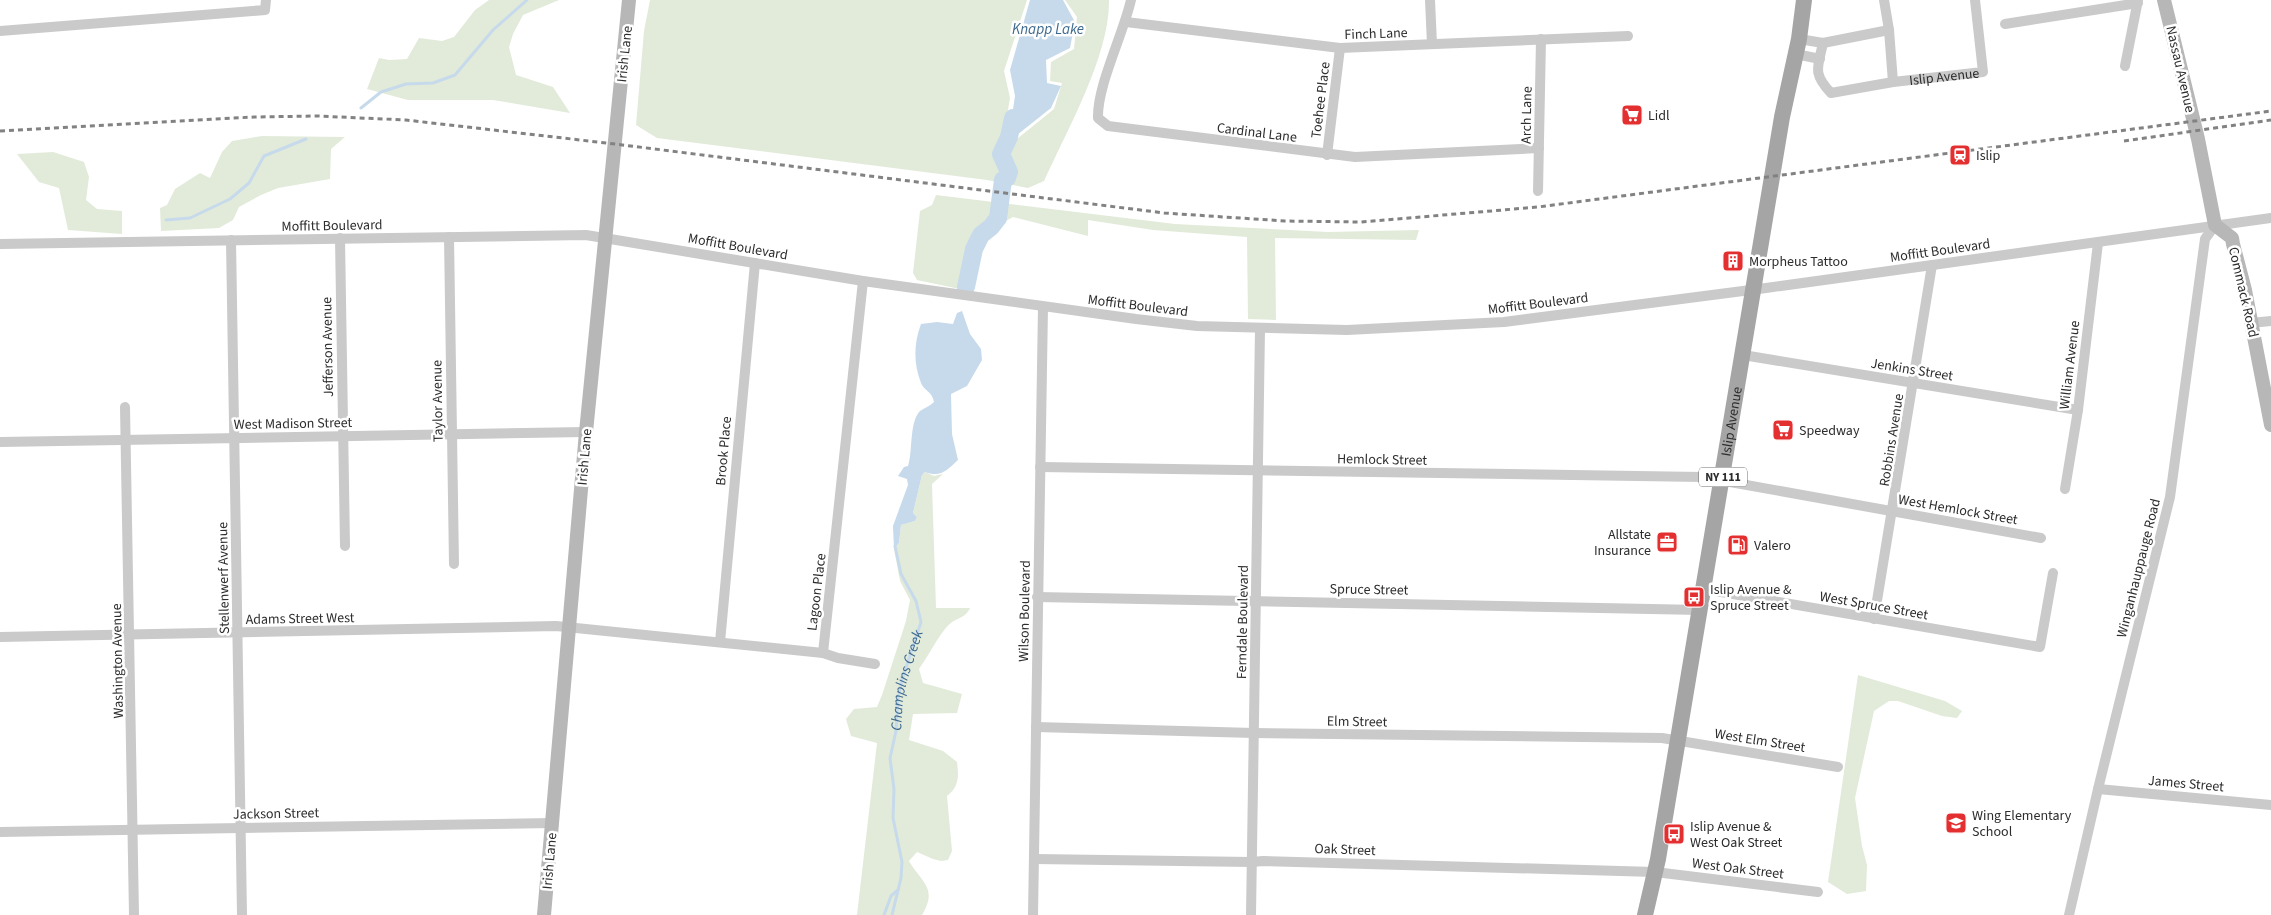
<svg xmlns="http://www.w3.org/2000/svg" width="2271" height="915" font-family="'Source Sans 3',sans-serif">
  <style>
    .green { fill: #e2ebda }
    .water { fill: #c6daeb }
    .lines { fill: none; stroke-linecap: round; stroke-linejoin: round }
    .stream { stroke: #c6daeb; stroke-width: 3 }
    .river { stroke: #c6daeb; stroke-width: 18 }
    .street { stroke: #cacaca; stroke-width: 10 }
    .secondary { stroke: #b7b7b7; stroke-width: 14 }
    .primary { stroke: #a5a5a5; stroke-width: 16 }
    .rail { stroke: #828282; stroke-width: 3; stroke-dasharray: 5 4; stroke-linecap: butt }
    .labels { text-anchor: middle; stroke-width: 5; stroke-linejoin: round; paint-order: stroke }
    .shield { fill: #fff; stroke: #6c6c6c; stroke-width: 1 }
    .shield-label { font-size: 12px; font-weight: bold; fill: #2d2d2d }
    .street-label { font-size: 14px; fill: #2d2d2d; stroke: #fff }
    .poi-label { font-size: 14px; fill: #2d2d2d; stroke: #fff; text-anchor: start }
    .water-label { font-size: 15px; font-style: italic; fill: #3c698e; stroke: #fff }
  </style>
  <rect width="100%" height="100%" fill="#fff"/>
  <g class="green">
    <path d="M489 0H559L523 15 513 34 509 47 516 75 553 87 570 113 493 100H408L367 89 379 58 389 60 407 59 419 38 442 41 454 37 475 10Z"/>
    <path d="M650 0H1027L1004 71 1010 98 1003 139 1012 143 1054 109 1062 83 1050 81 1051 62 1074 49 1077 17 1065 0H1109C1110 55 1067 130 1044 181L1028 188 987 180 657 138 636 125 644 31Z"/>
    <path d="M262 136 345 137 331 149 330 179 278 188 261 195 239 207 233 220 219 228 161 231 160 208 167 205 175 189 200 173 210 178 222 152 232 141Z"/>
    <path d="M53 152 84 162 89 177 86 200 97 209 122 211V234L68 230 59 188 39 182 17 154Z"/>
    <path d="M936 195 1175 224 1328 232 1419 230 1416 240 1275 238 1276 320 1248 319 1247 237 1153 230 1088 220V236L1013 217C985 230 977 264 969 291L917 280 913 273 920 211 932 205Z"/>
    <path d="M925 472 934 476 943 474 932 484 936 608H970C966 617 960 617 952 622 941 630 928 657 919 669L923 683 962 694 957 713 913 714 909 740 943 751 957 762C959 776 959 787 947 796L952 851 948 860 941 861 933 859 917 852 909 861C922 883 938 888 922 915H857L877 743 851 736 846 719 854 709 877 707 882 695 906 621 910 600 900 581 894 549 899 543 901 525 915 521 917 517 913 513 922 475Z"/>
    <path d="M1858 675 1945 701 1962 711 1957 718 1942 716 1898 701H1889L1874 711 1855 798 1862 846 1867 865 1866 891 1847 894 1828 882Z"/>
  </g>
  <g class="water">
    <path d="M1030 0H1063L1075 22 1070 48 1046 60 1047 83 1061 86 1051 108 1008 142 1015 96 1010 70Z"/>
    <path d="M962 311 970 334 981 349 982 360 967 386 951 394 952 434 958 460C947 470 941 478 925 472L922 475 913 513 917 517 915 521 901 525 899 543 894 549 893 526 908 485 907 479 898 476 904 467 908 466C913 452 909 422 920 411 924 408 930 406 934 402 932 391 925 392 921 383 913 362 914 343 921 324L937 322 953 324 957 313Z"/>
  </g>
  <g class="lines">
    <g class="stream">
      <path d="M361 108 381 92 406 84 433 83 455 75 493 30 527 0"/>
      <path d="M166 220 190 218 230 199 249 183 264 156 306 139"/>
      <path d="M884 915 891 896 898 890"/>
      <path id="s1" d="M892 915 901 878 902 862 893 818 894 789 890 758 896 731 898 699 902 680 921 622 916 601 901 574 895 546"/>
    </g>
    <path class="river" d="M966 287 974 249 981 235 991 227 998 218 1003 180 1007 178 1009 172 1001 154 1009 137 1013 118"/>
    <g class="street">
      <path d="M1131 0C1123 35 1097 86 1098 118L1108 126 1355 157 1539 148"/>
      <path d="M1430 0 1432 44"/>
      <path d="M1884 0 1889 30 1893 82"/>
      <path d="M1126 22 1340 48 1628 36"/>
      <path d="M2005 24 2138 3"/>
      <path d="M0 31 265 10 266 0"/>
      <path d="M1799 39 1823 43 1889 30"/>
      <path id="s2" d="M1823 43C1818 67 1812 73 1831 93L1893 82 1983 72 1975 0"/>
      <path d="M1796 54 1820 59"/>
      <path d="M2125 66 2138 0"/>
      <path d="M1327 155 1340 48"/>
      <path d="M1538 191 1541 39"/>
      <path d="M449 237 454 564"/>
      <path d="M340 238 345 546"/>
      <path d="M231 240 242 915"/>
      <path d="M0 244 586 235 863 281 1136 319 1197 326 1347 330 1504 322 1766 288 2271 218"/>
      <path d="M2251 323 2271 321"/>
      <path d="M1743 355 2078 410"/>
      <path d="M125 407 134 915"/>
      <path d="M0 442 586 432"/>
      <path d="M1040 467 1702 477 2041 538"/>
      <path d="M2065 489 2078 410 2098 243"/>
      <path d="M1704 589 2040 647 2053 573"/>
      <path d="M1037 597 1701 610"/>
      <path d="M1874 619 1932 265"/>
      <path d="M0 637 556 626 823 653 838 658 875 664"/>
      <path d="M720 642 755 263"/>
      <path d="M823 653 863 281"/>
      <path d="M1036 727 1254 733 1662 738 1838 767"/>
      <path d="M2098 789 2271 805"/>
      <path d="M0 832 552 823"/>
      <path d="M1034 859 1252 862 1263 861 1655 872 1818 892"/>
      <path d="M1033 915 1043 307"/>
      <path d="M1251 915 1260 329"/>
      <path d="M2069 915 2098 789 2170 497 2205 239 2215 225"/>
    </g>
    <g class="secondary">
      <path d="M2164 0 2198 139 2215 225 2232 238 2233 244 2245 290 2271 425"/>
      <path d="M544 915 586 432 629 0"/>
    </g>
    <path class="primary" id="s3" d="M1645 915 1658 859 1782 117 1799 39 1804 0"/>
    <g class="rail">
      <path d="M0 131 254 117 317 116 406 120 615 144 1164 213 1285 221 1361 222 1538 207 2271 111"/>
      <path d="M2124 141 2271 120"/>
    </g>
  </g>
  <defs>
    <g id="supermarket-square" transform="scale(1.125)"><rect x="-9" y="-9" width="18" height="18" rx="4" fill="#e42f30" stroke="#fff"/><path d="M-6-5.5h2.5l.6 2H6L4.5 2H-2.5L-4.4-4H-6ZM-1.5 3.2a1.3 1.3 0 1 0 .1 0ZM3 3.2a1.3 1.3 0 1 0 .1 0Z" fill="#fff"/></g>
    <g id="station-square" transform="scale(1.125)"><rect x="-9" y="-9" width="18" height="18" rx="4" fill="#e42f30" stroke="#fff"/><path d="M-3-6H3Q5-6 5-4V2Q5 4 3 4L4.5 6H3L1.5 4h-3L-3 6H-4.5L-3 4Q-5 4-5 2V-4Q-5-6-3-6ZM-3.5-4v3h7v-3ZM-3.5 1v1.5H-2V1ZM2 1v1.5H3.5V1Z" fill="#fff"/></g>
    <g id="building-square" transform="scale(1.125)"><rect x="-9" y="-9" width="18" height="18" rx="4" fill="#e42f30" stroke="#fff"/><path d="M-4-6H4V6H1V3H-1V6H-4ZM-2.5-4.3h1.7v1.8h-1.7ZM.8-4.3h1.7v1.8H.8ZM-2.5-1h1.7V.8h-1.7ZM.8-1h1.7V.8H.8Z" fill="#fff"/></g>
    <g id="office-square" transform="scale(1.125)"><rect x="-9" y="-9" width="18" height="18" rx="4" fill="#e42f30" stroke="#fff"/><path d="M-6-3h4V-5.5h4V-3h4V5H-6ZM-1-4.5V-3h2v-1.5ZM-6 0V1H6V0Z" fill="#fff"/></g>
    <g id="fuel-square" transform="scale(1.125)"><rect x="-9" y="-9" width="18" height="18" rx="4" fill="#e42f30" stroke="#fff"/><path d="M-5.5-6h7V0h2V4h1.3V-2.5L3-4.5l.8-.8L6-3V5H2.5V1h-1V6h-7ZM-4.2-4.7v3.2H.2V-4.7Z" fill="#fff"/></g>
    <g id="bus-square" transform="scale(1.125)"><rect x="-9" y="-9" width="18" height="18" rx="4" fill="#e42f30" stroke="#fff"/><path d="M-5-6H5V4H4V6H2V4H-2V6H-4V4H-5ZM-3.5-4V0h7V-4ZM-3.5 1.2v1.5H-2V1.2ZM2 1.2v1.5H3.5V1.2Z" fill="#fff"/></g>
    <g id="school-square" transform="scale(1.125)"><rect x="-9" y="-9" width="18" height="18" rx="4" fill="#e42f30" stroke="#fff"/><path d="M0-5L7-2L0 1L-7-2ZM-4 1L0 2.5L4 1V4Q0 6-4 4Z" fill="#fff"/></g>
  </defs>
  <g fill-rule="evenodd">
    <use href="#supermarket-square" x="1632" y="115"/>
    <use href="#station-square" x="1960" y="155"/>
    <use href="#building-square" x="1733" y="261"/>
    <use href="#supermarket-square" x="1783" y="430"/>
    <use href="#office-square" x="1667" y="542"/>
    <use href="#fuel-square" x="1738" y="545"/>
    <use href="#bus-square" x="1694" y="597"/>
    <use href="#school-square" x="1956" y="823"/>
    <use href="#bus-square" x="1674" y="834"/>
  </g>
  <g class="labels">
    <rect class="shield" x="1699" y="467.5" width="48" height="19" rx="4"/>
    <g class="shield-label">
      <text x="1723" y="481">NY 111</text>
    </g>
    <g class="street-label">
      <text transform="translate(1376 33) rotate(-2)" y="5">Finch Lane</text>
      <text transform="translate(624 54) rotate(-84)" y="5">Irish Lane</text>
      <text transform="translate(2181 69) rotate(77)" y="5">Nassau Avenue</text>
      <text dy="5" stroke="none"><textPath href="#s2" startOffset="169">Islip Avenue</textPath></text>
      <text transform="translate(1320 100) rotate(-83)" y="5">Toehee Place</text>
      <text transform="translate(1526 115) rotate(-89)" y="5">Arch Lane</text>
      <text transform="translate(1257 132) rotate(7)" y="5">Cardinal Lane</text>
      <text transform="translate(332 225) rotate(-1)" y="5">Moffitt Boulevard</text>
      <text transform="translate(738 246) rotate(10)" y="5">Moffitt Boulevard</text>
      <text transform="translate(1940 250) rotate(-8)" y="5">Moffitt Boulevard</text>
      <text transform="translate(2244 292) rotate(77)" y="5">Commack Road</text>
      <text transform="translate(1538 303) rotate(-7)" y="5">Moffitt Boulevard</text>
      <text transform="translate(1138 305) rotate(7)" y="5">Moffitt Boulevard</text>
      <text transform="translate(327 347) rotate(-91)" y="5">Jefferson Avenue</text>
      <text transform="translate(2069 365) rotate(-83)" y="5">William Avenue</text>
      <text transform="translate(1912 369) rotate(9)" y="5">Jenkins Street</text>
      <text transform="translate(437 401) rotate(-91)" y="5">Taylor Avenue</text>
      <text dy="5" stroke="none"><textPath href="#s3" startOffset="501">Islip Avenue</textPath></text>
      <text transform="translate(293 423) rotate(-1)" y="5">West Madison Street</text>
      <text transform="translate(1891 440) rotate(-81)" y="5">Robbins Avenue</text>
      <text transform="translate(723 451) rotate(-85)" y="5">Brook Place</text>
      <text transform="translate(584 457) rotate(-85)" y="5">Irish Lane</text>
      <text transform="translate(1382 459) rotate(1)" y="5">Hemlock Street</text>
      <text transform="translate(1958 509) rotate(10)" y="5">West Hemlock Street</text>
      <text transform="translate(2138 568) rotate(-76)" y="5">Winganhauppauge Road</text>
      <text transform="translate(223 578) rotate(-91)" y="5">Stellenwerf Avenue</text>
      <text transform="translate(1369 589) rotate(1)" y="5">Spruce Street</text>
      <text transform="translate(816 592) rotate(-83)" y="5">Lagoon Place</text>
      <text transform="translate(1874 605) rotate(10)" y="5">West Spruce Street</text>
      <text transform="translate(1024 611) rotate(-89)" y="5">Wilson Boulevard</text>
      <text transform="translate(300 618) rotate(-1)" y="5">Adams Street West</text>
      <text transform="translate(1242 622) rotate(-89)" y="5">Ferndale Boulevard</text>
      <text transform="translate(117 661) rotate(-91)" y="5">Washington Avenue</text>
      <text transform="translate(1357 721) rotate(1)" y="5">Elm Street</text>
      <text transform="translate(1760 740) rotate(9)" y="5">West Elm Street</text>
      <text transform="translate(2186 783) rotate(5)" y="5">James Street</text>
      <text transform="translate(276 813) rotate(-1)" y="5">Jackson Street</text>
      <text transform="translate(1345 849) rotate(2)" y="5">Oak Street</text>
      <text transform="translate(549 861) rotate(-85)" y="5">Irish Lane</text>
      <text transform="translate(1738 868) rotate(7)" y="5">West Oak Street</text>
    </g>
    <g class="poi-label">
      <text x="1648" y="120">Lidl</text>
      <text x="1976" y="160">Islip</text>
      <text x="1749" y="266">Morpheus Tattoo</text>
      <text x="1799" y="435">Speedway</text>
      <text x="1651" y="539" text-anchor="end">Allstate<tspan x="1651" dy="16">Insurance</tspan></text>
      <text x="1754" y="550">Valero</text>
      <text x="1710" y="594">Islip Avenue &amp;<tspan x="1710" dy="16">Spruce Street</tspan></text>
      <text x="1972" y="820">Wing Elementary<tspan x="1972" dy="16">School</tspan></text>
      <text x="1690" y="831">Islip Avenue &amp;<tspan x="1690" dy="16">West Oak Street</tspan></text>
    </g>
    <g class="water-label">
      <text x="1048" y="34">Knapp Lake</text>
      <text dy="5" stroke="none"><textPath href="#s1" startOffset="239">Champlins Creek</textPath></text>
    </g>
  </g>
</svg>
